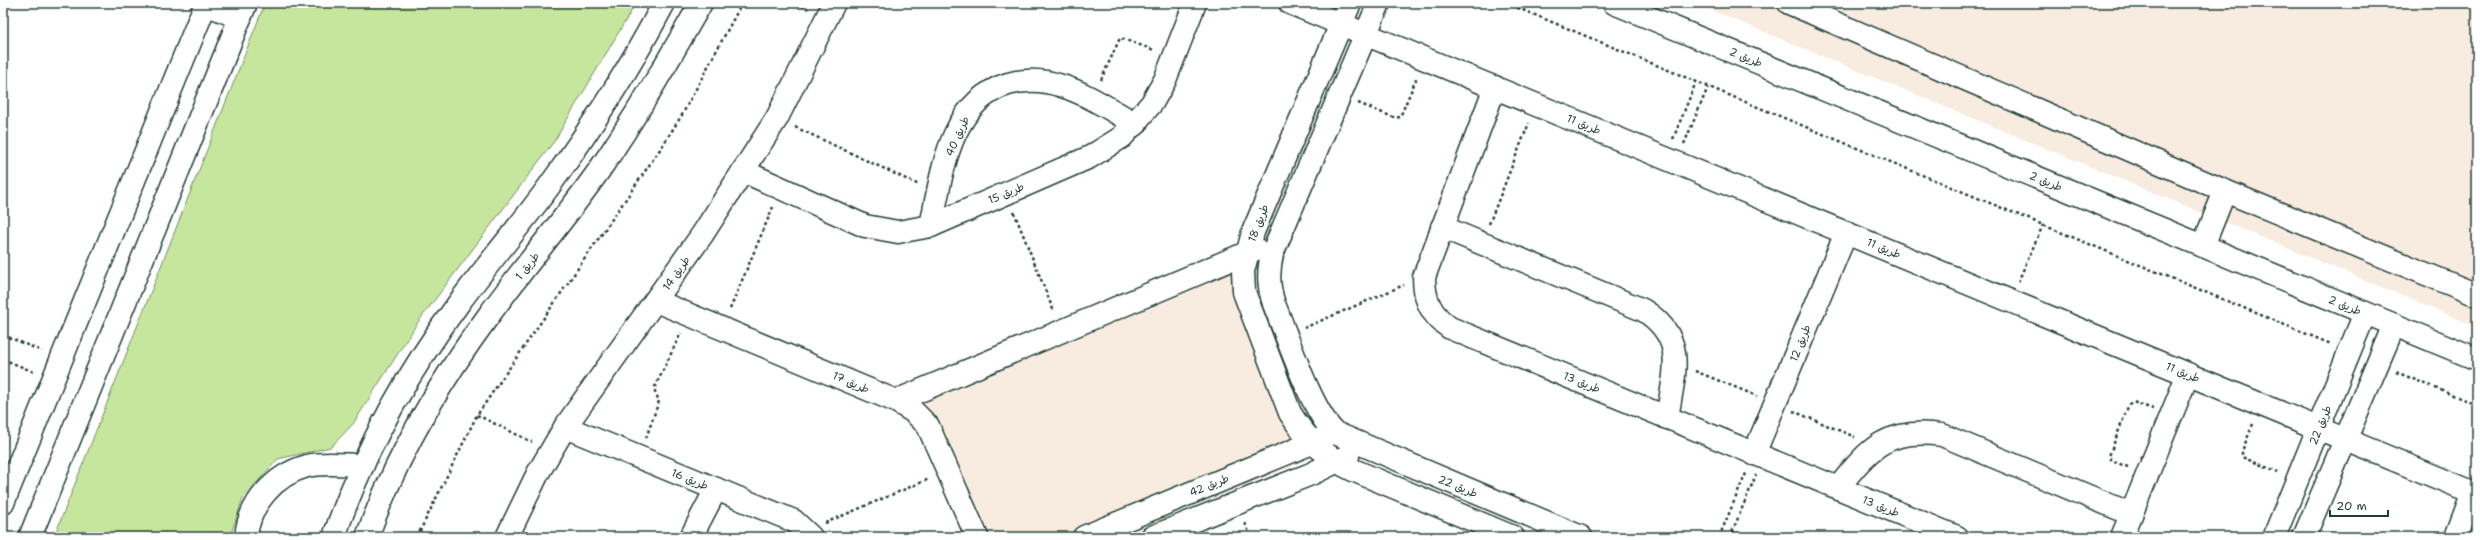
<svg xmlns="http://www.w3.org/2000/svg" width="2480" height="540" font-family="'Shantell Sans','Playpen Sans Arabic',sans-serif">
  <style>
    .built { fill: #f7ecdf }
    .green { fill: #c6e59d; stroke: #729168 }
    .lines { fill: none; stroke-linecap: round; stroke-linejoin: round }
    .minor-casing { stroke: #1f3d34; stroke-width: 25 }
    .path { stroke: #1f3d34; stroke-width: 2.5; stroke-dasharray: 3 3; stroke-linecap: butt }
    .minor { stroke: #fff; stroke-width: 22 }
    .labels { text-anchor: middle; stroke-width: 3; stroke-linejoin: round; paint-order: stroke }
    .street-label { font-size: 11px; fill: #1f3d34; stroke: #fff }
  </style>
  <rect width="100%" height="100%" fill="#fff"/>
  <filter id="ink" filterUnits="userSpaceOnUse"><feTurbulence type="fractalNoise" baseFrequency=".025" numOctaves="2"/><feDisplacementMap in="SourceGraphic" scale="8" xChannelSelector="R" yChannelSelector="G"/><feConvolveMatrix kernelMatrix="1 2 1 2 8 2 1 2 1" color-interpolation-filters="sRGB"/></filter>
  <g filter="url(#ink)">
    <g class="built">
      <path d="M1694 3H2477V327L2391 291Z"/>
      <path d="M1264 237 1256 263V292L1301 401 1313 427 1334 449 1169 516 1177 537H969L926 440 886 394Z"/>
    </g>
    <path class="green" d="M265 3H636L555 140 418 322 353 424 331 447 278 459 243 498 230 537H54Z"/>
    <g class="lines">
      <g class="minor-casing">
        <g id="minor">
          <path d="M1290 3 2477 494"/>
          <path d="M1350 3 1253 232 1243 271 1244 292 1290 413C1306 439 1325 457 1353 470L1513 537"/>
          <path d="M1379 3 1272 254C1268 272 1268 286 1274 304 1288 338 1311 410 1335 433L1581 537"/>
          <path d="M1614 3 2477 359"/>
          <path d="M1789 3 2225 191 2477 295"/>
          <path d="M206 4 240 18"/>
          <path d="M1495 87 1424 277C1424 300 1431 315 1450 328L1957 537"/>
          <path d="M743 171 865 226 898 232 931 226 1090 157 1122 137 1152 103 1165 80 1195 3"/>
          <path d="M931 226C942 174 949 102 1008 84 1026 79 1045 80 1062 86 1088 94 1112 111 1136 124"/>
          <path d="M1442 227 1643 310C1688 338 1674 373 1667 418"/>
          <path d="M2203 246 2225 191"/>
          <path d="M656 301 896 401 914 412 928 426 977 537"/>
          <path d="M896 401 1256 249"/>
          <path d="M565 427 794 521 811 537"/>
          <path d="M1754 454 1846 233"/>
          <path d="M1838 488C1869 448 1888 427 1942 435L2131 514"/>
          <path d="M3 503 206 3"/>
          <path d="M30 537 246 3"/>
          <path d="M246 537C249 503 275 475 307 466 324 462 346 465 363 465"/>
          <path d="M334 537C363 452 407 373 461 300 490 261 521 225 550 185 592 127 631 66 664 3"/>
          <path d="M367 537C396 457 438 384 489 315 525 265 565 219 600 169 637 115 669 59 701 3"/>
          <path d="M507 537 538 473 565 427 702 235 777 118 834 3"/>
          <path d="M691 537 716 489"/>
          <path d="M1084 537 1324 438"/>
          <path d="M1152 537 1311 474 1348 456"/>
          <path d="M2122 537 2188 374"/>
          <path d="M2274 537 2365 313"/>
          <path d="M2304 537 2394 325"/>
          <path d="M2456 537 2473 492"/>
        </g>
      </g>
      <g class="path">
        <path d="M796 3 808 9"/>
        <path d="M1506 3 2331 344"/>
        <path d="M1101 80 1120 38 1154 50"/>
        <path d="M1358 103 1395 118 1400 117 1417 77"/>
        <path d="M795 127 919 185"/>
        <path d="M1673 139 1696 82"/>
        <path d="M1684 144 1708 87"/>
        <path d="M1014 212 1054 312"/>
        <path d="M1489 224 1529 123"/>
        <path d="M2018 282 2043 225"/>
        <path d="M730 309 773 207"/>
        <path d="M1304 328 1404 285"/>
        <path d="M3 335 42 351"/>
        <path d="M3 359 34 372"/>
        <path d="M1695 371 1757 396"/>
        <path d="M2396 372 2477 405"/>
        <path d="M1793 411 1855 437"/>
        <path d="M477 415 532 442"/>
        <path d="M2253 424 2242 451V457L2278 472"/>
        <path d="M646 438 659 401 654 389 681 333"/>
        <path d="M2128 467 2112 461 2109 456 2129 404 2133 402 2153 409"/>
        <path d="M825 523 929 479"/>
        <path d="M1245 523 1251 537"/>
        <path d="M1732 531 1747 537"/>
        <path d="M417 537 477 415 661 148 682 115 742 3"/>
        <path d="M1719 537 1747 471"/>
        <path d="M1730 537 1756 475"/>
      </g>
      <use href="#minor" class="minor"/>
    </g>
  </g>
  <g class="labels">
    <g class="street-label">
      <text transform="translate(1746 57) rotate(22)" y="4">طريق 2</text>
      <text transform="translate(1584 124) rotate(22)" y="4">طريق 11</text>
      <text transform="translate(957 136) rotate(-66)" y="4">طريق 40</text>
      <text transform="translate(2046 181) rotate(22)" y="4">طريق 2</text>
      <text transform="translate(1006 193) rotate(-23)" y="4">طريق 15</text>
      <text transform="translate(1258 223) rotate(-69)" y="4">طريق 18</text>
      <text transform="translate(1884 248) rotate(22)" y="4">طريق 11</text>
      <text transform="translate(527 266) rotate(-52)" y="4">طريق 1</text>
      <text transform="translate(676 273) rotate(-55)" y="4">طريق 14</text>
      <text transform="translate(2345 305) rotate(22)" y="4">طريق 2</text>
      <text transform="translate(1800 343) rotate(-68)" y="4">طريق 12</text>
      <text transform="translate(2183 372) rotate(22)" y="4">طريق 11</text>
      <text transform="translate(851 382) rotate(23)" y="4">طريق 17</text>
      <text transform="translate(1582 382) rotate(22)" y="4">طريق 13</text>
      <text transform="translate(2320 425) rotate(-68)" y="4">طريق 22</text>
      <text transform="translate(690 479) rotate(22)" y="4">طريق 16</text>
      <text transform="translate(1209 485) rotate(-22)" y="4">طريق 42</text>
      <text transform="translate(1458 486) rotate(22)" y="4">طريق 22</text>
      <text transform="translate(1881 506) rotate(22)" y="4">طريق 13</text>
    </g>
  </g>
  <rect width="2480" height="540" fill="none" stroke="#fff" stroke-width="16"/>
  <rect x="8" y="8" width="2464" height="524" fill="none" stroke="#1f3d34" stroke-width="1.5" filter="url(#ink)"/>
  <path d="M2330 510v6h58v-6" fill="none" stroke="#1f3d34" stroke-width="2"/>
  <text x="2336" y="510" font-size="12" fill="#1f3d34" stroke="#ffffff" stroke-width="3" paint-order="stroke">20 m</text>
</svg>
